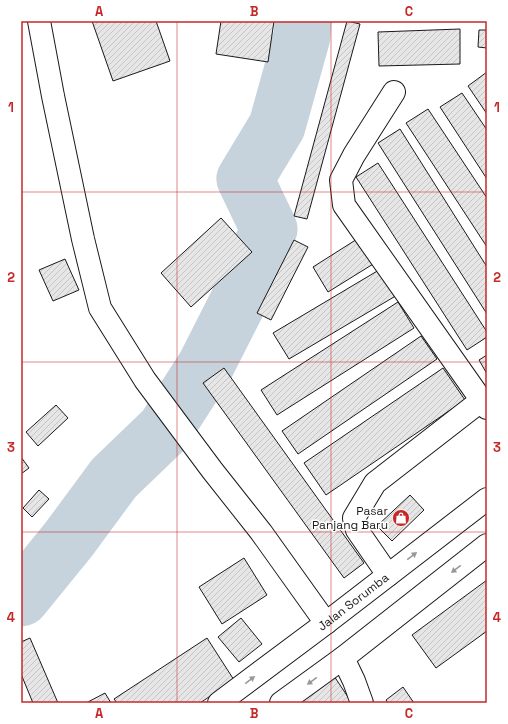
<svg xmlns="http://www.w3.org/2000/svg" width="508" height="724" font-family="'Space Grotesk',sans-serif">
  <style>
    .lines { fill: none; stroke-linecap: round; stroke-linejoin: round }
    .river { stroke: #c6d2dc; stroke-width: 57 }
    .building { fill: url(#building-hatch); stroke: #1a1a1a }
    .minor-casing { stroke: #1a1a1a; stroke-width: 24 }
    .minor { stroke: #fff; stroke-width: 22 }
    .oneway { fill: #989898 }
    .grid { fill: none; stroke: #c62828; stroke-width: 1; stroke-opacity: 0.55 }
    .labels { text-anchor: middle; stroke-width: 3; stroke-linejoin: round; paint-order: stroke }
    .poi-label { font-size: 12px; fill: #1a1a1a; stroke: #fff; text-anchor: end }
    .street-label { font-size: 12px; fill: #1a1a1a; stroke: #fff }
    .neatline { fill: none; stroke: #c62828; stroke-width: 1.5 }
    .grid-label { font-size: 13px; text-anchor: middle; font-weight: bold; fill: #c62828 }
  </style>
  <defs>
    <pattern id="building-hatch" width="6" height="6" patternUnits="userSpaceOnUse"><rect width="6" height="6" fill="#e6e6e6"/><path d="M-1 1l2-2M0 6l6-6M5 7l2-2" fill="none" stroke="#c5c5c5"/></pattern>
  </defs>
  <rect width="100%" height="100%" fill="#fff"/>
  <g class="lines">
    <path class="river" d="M21 598 69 539 114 478 165 429 206 365 239 300 269 229 245 179 277 126 302 36 303 21"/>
  </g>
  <g class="building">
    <path d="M92 21H156L170 61 113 81Z"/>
    <path d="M221 21H274L268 62 216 54Z"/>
    <path d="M347 21 360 24 307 219 294 216Z"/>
    <path d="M460 29V64L379 66 378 32Z"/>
    <path d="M479 30H487V48L478 47Z"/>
    <path d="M487 72V114L468 86Z"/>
    <path d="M462 93 487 130V179L440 107Z"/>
    <path d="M428 109 487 198V247L406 123Z"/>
    <path d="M400 129 487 267V314L378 143Z"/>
    <path d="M378 163 487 332V337L467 350 356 177Z"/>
    <path d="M221 218 252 252 191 307 161 273Z"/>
    <path d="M362 236 378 261 328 292 313 267Z"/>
    <path d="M294 240 308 247 271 320 257 313Z"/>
    <path d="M65 259 79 290 53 301 39 270Z"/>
    <path d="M384 267 399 294 289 359 273 333Z"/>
    <path d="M398 302 414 328 277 415 261 390Z"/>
    <path d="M421 336 437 359 298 454 282 431Z"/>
    <path d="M487 355V374L479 360Z"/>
    <path d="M224 368 364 563 344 578 203 383Z"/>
    <path d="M443 368 465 400 326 495 304 463Z"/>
    <path d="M56 405 68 418 38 446 26 432Z"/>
    <path d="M21 457 29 468 21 474Z"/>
    <path d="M39 490 49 499 32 517 23 508Z"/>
    <path d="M410 495 424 510 392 541 377 526Z"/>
    <path d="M244 558 267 595 222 624 199 587Z"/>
    <path d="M487 580V631L436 668 412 635Z"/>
    <path d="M241 618 262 644 239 662 218 637Z"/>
    <path d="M30 638 58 703H33L21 674V642Z"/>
    <path d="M207 638 234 680 200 703H117L114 699Z"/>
    <path d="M332 673 352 703H288Z"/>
    <path d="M403 687 414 703H388L386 700Z"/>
    <path d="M105 693 111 703H86Z"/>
  </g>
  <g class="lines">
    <g class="minor-casing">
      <g id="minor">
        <path d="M39 21 53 96 83 239 100 308 145 380 212 470 261 532 326 623"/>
        <path d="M394 92 354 155 341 180 344 205 487 408"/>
        <path d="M388 575 357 530 354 518 375 483 482 400"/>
        <path d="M343 658 354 681 362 703"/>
        <path id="s1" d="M219 703 326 623 487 499"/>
        <path d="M281 703 343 658 487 545"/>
      </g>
    </g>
    <use href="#minor" class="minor"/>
  </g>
  <defs><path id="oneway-solid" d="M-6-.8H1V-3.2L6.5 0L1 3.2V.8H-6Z"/></defs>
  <g class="oneway">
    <use href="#oneway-solid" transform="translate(412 556) rotate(-37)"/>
    <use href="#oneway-solid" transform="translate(456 569) rotate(142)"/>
    <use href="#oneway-solid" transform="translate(250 680) rotate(-37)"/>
    <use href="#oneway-solid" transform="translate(312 681) rotate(144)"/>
  </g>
  <path class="grid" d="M177 21V703M331 21V703M21 192H487M21 362H487M21 532H487"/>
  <defs>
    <g id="shop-disc" transform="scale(0.9)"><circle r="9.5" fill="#c62828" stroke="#fff"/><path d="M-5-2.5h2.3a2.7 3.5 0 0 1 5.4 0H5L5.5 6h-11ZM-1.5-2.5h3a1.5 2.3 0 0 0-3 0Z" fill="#fff"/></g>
  </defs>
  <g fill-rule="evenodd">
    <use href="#shop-disc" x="401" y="518"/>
  </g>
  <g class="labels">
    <g class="poi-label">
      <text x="388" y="515">Pasar<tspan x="388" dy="14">Panjang Baru</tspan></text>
    </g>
    <g class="street-label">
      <text dy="4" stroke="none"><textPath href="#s1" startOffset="168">Jalan Sorumba</textPath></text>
    </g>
  </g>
  <rect width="508" height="724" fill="none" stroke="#ffffff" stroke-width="44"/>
  <rect x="22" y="22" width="464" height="680" class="neatline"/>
  <g class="grid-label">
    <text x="99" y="16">A</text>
    <text x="254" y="16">B</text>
    <text x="409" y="16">C</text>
    <text x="11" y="112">1</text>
    <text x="497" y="112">1</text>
    <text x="11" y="282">2</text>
    <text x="497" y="282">2</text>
    <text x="11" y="452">3</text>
    <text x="497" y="452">3</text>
    <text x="11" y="622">4</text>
    <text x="497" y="622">4</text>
    <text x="99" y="718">A</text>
    <text x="254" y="718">B</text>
    <text x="409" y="718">C</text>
  </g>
</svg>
